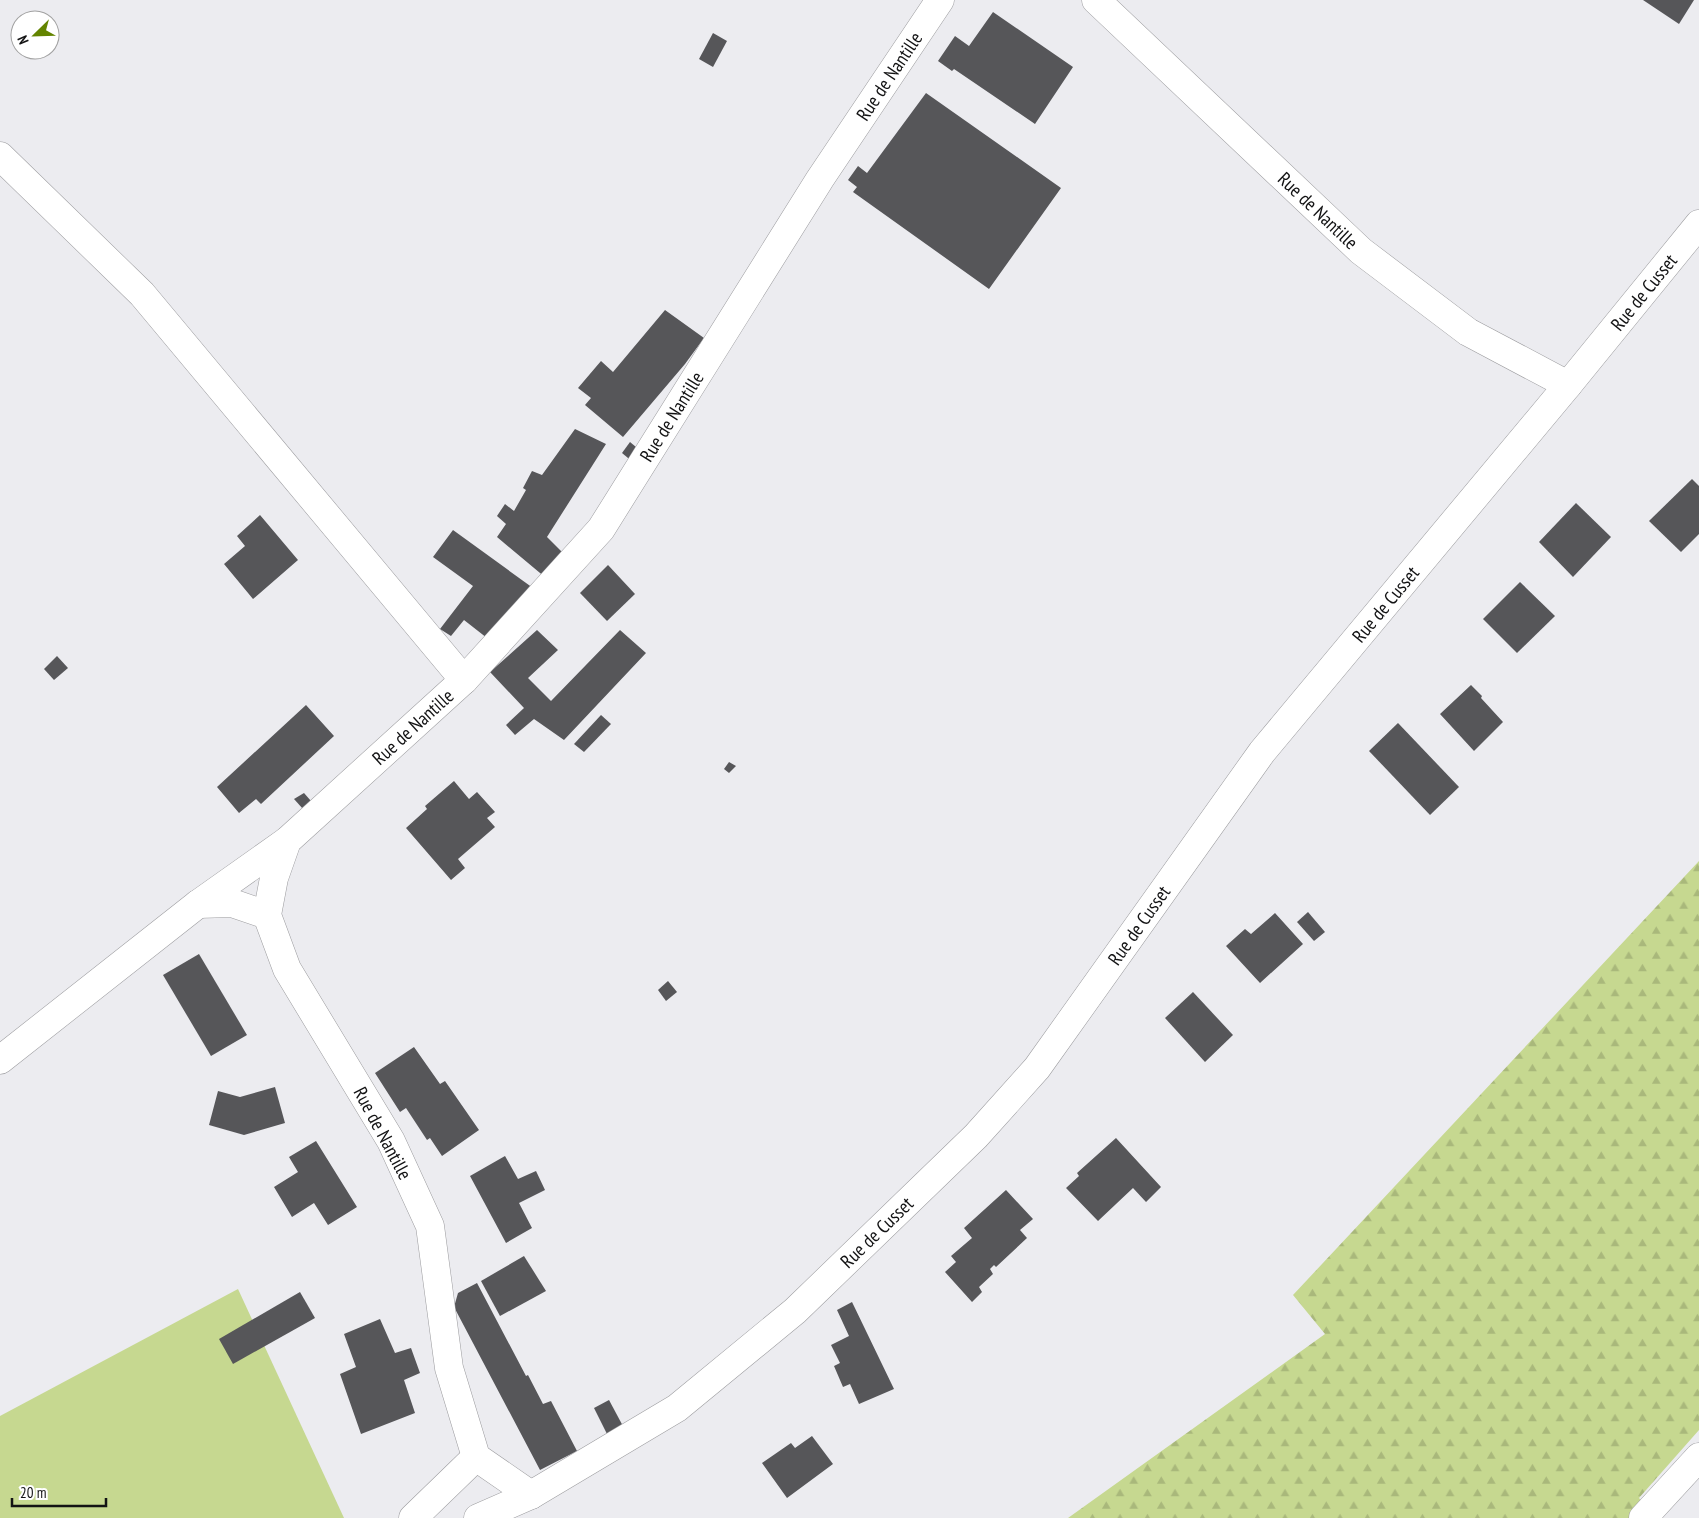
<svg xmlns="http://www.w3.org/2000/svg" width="1699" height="1518" font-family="'PT Sans Narrow',sans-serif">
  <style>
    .forest { fill: url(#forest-firs) }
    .garden { fill: #c6d890 }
    .building { fill: #565659 }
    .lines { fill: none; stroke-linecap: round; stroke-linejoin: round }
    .street-casing { stroke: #9c9c9f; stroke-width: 29 }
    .street { stroke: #fff; stroke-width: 28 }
    .labels { text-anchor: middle; stroke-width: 5; stroke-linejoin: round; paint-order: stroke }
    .street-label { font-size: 19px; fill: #131314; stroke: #fff }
  </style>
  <defs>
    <pattern id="forest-firs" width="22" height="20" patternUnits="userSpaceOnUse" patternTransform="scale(1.25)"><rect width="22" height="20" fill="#c6d890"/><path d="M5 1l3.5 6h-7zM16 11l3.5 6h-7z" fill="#a9b87b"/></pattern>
  </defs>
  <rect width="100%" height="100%" fill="#ececf0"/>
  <path class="forest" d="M1699 861V1430L1639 1498 1656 1518H1068L1325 1334 1293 1295Z"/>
  <path class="garden" d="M238 1289 344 1518H0V1416Z"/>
  <g class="building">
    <path d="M1643 0H1694L1679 24Z"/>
    <path d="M993 12 1073 67 1035 124 954 69 952 71 938 61 955 36 969 46Z"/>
    <path d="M713 33 727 41 713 67 699 59Z"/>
    <path d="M926 93 1061 188 989 289 853 192 857 187 848 180 858 166 867 173Z"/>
    <path d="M665 310 704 338 685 364 623 437 585 405 591 398 578 388 601 361 613 372Z"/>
    <path d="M575 429 606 444 547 537 566 556 546 578 497 537 506 524 497 516 505 504 514 511 526 490 523 488 532 471 542 475Z"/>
    <path d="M630 442 642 452 634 463 622 453Z"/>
    <path d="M1692 479 1699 486V534L1681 552 1649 521Z"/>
    <path d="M1576 503 1611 537 1573 577 1539 542Z"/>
    <path d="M260 515 298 560 253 599 224 564 245 546 237 536Z"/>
    <path d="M453 530 533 588 487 638 464 620 451 636 440 629 473 586 433 557Z"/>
    <path d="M608 565 635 594 607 621 580 593Z"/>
    <path d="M1520 582 1555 616 1517 653 1483 619Z"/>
    <path d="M537 630 558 650 528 678 551 701 620 630 646 653 564 740 534 719 515 735 506 725 524 708 490 672Z"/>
    <path d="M57 656 68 668 54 680 44 669Z"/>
    <path d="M1471 685 1482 696 1481 698 1503 722 1474 751 1440 714Z"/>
    <path d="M306 705 334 736 261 804 256 799 239 813 217 787Z"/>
    <path d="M601 715 611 724 584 752 574 744Z"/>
    <path d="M1398 723 1459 787 1430 815 1369 751Z"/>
    <path d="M729 762 736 766 729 773 724 769Z"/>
    <path d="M454 781 469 799 477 792 495 812 487 818 495 827 458 859 465 868 451 880 406 828 427 809 425 806Z"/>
    <path d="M304 793 311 801 303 809 294 799Z"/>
    <path d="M1308 912 1325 932 1314 941 1297 922Z"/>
    <path d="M1275 913 1303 944 1260 983 1226 946 1245 929 1251 934Z"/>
    <path d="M199 954 247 1035 211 1056 163 975Z"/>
    <path d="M668 981 677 992 666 1001 658 990Z"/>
    <path d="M1193 992 1233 1035 1205 1062 1165 1018Z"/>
    <path d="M414 1047 440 1084 445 1081 479 1130 442 1156 430 1138 427 1140 406 1108 400 1112 375 1073Z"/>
    <path d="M275 1087 285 1123 244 1135 209 1125 218 1091 240 1097Z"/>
    <path d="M1116 1138 1161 1187 1146 1202 1133 1188 1098 1221 1066 1188 1079 1176 1077 1173Z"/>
    <path d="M316 1141 357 1207 328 1225 314 1203 292 1217 274 1187 298 1172 289 1157Z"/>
    <path d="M505 1156 518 1179 536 1171 545 1190 519 1203 532 1228 506 1243 470 1176Z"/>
    <path d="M1006 1190 1033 1219 1020 1230 1027 1238 996 1267 994 1265 990 1269 993 1274 979 1287 982 1292 972 1302 945 1272 956 1262 951 1256 972 1238 964 1228Z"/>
    <path d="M524 1256 546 1291 500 1316 481 1281Z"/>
    <path d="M477 1283 526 1376 528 1375 543 1404 551 1401 577 1451 540 1470 454 1307 458 1293Z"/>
    <path d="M300 1292 315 1318 233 1364 219 1339Z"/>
    <path d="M852 1302 894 1389 859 1404 850 1384 843 1387 834 1366 840 1363 831 1345 849 1336 837 1310Z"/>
    <path d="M380 1319 395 1353 411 1348 420 1373 404 1380 415 1413 361 1434 340 1374 356 1367 344 1334Z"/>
    <path d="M609 1400 624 1428 608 1436 594 1408Z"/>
    <path d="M812 1436 833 1464 787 1498 762 1463 791 1443 795 1448Z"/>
  </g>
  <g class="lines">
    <g class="street-casing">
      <g id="street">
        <path id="s1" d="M1096 0 1361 251 1468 332 1568 385"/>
        <path d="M0 156 142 294 464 680"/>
        <path d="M198 904 232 903 267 915"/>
        <path d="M0 1060 198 904 287 841"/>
        <path id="s2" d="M531 1495 476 1457 449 1368 430 1226 391 1141 287 969 267 915 274 878 287 841 464 680 601 529 820 179 940 0"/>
        <path d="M413 1518 476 1457"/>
        <path id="s3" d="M478 1518 531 1495 677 1408 795 1311 976 1136 1037 1068 1262 752 1568 385 1699 224"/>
        <path d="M1643 1518 1699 1457"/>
      </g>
    </g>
    <use href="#street" class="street"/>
  </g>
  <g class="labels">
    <g class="street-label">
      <text dy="7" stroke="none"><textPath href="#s2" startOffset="1712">Rue de Nantille</textPath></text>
      <text dy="7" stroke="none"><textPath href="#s1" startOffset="306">Rue de Nantille</textPath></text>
      <text dy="7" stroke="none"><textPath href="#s3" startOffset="1709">Rue de Cusset</textPath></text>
      <text dy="7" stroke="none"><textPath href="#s2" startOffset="1308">Rue de Nantille</textPath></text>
      <text dy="7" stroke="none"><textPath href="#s3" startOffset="1304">Rue de Cusset</textPath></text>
      <text dy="7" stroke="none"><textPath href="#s2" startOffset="902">Rue de Nantille</textPath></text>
      <text dy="7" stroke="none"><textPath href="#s3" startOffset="899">Rue de Cusset</textPath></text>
      <text transform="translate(383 1133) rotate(62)" y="7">Rue de Nantille</text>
      <text dy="7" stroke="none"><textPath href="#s3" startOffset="494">Rue de Cusset</textPath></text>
    </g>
  </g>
  <g transform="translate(35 35) rotate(247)"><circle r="24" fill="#ffffff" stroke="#a1a1a1"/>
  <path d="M0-4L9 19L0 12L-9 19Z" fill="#638400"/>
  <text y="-8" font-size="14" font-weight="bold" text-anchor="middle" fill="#131314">N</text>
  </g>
  <path d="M12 1498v8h94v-8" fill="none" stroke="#131314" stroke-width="2.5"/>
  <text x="20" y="1498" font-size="15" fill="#131314" stroke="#ffffff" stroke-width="4" paint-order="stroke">20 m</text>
</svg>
